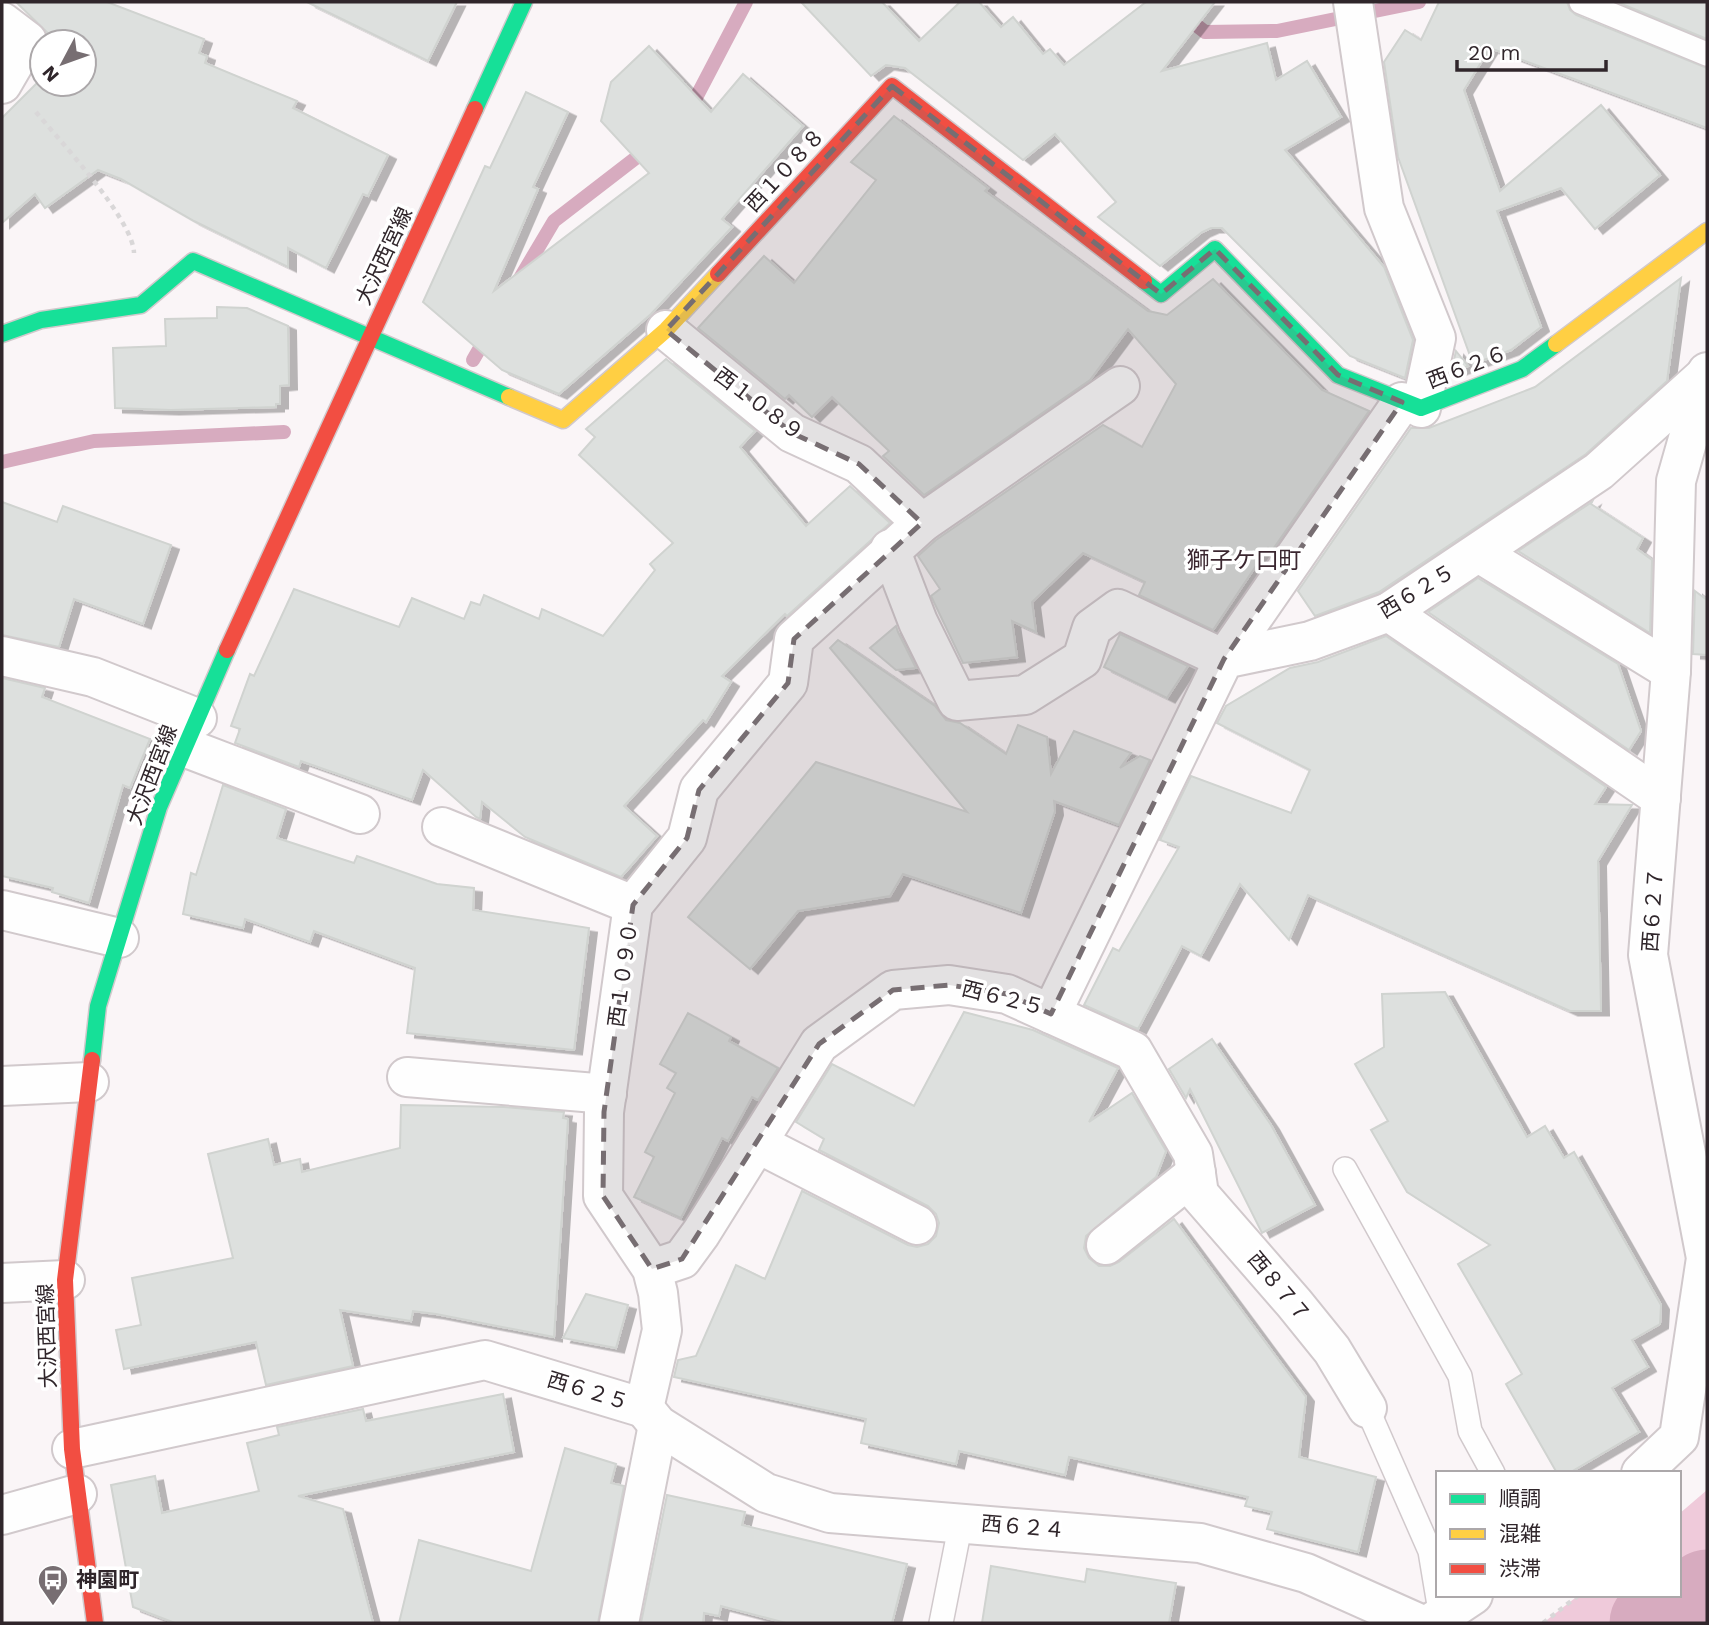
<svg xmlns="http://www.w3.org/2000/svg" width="1709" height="1625" font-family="'Work Sans','Noto Sans JP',sans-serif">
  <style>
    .forest { fill: #efcada }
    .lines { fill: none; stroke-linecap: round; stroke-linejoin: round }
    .stream { stroke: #d7abbf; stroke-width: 14 }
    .river { stroke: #d7abbf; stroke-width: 89 }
    .building { fill: #dde0de; stroke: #d0d3d0; stroke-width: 2; filter: url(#shadow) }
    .lane-casing { stroke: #d1c9cc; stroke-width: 26 }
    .street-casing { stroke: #d1c9cc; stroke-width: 42 }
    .fast-casing { stroke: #d1c9cc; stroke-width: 19 }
    .slow-casing { stroke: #d1c9cc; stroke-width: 19 }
    .jam-casing { stroke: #d1c9cc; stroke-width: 19 }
    .path { stroke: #d9d7d8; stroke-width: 4.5; stroke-dasharray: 5 5; stroke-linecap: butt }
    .lane { stroke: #fefefe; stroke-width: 23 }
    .street { stroke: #fefefe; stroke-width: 38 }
    .fast { stroke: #16e098; stroke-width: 16 }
    .slow { stroke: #ffcf43; stroke-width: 16 }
    .jam { stroke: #f24e42; stroke-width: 16 }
    .marked { fill: #776e72; fill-opacity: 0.2; stroke: #776e72; stroke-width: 5; stroke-dasharray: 14 9; stroke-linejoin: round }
    .labels { text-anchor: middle; stroke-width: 7; stroke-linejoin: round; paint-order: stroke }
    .street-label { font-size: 21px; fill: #30262b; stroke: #fff }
    .poi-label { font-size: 21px; font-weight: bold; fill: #30262b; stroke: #fff; text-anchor: start }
    .neighbourhood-label { font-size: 23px; fill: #3b2730; stroke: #fff }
  </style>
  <defs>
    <filter id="shadow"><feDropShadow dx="8" dy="4.5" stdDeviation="0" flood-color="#0004"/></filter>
  </defs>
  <rect width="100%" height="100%" fill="#faf5f7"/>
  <path class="forest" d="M1707 1490V1623H1543L1579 1595H1679V1514Z"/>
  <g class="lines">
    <g class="stream">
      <path d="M1167 2 1205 32 1277 31 1419 2"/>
      <path d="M688 113 746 2"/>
      <path d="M519 280 554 221 650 147"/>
      <path d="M473 360 488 334"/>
      <path d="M2 462 94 441 284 432"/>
    </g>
    <path class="river" d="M1654 1623 1696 1603 1707 1594"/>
  </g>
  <g class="building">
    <path d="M16 2H107L204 39 199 53 207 56 205 63 297 101 293 108 388 155 368 196 363 194 326 268 288 248V267L194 221 121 179 98 170 45 208 35 194 2 223V118L42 78V84H84V42H57Z"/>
    <path d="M307 2H457L428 61Z"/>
    <path d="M801 2H882L919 41 960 2H979L1001 27 1013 17 1043 54 1050 49 1064 65 1146 2H1215L1162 71 1267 43 1276 80 1307 61 1341 117 1285 150 1384 267 1413 340 1405 378 1350 356 1222 228H1211L1202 232 1160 266 1098 217 1116 202 1055 134 1023 160 905 68 886 65 871 76Z"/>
    <path d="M1439 2H1567L1570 10 1576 15 1707 68V128L1490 48 1464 90 1500 191 1601 105 1660 175 1595 229 1561 188 1497 211 1541 327 1511 350 1473 364 1398 157 1384 62 1405 30 1421 40Z"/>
    <path d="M1617 2H1707V39Z"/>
    <path d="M649 46 711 112 743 74 803 126 722 219 732 227 651 314 559 394 502 370 423 302 485 166 490 168 526 92 568 112 533 187 538 189 494 291 649 173 601 121 611 82Z"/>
    <path d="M894 116 988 188 985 191 1148 311 1167 315 1213 279 1322 390 1369 411 1271 552 1268 548 1213 630 1139 595 1145 582 1083 553 1032 602 1036 632 1012 621 1017 657 963 663 931 596 940 589 918 556 936 540 1103 425 1142 447 1176 384 1128 329 1090 380 924 495 883 456 889 451 832 397 812 417 789 395 785 399 698 328 764 256 794 283 876 180 851 162Z"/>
    <path d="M1681 278 1667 381 1586 454 1379 592 1315 616 1298 591 1411 428H1429L1535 387Z"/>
    <path d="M217 307 247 308 288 326 289 385 280 386V404H276V407L171 410 115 408 113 348 166 346 165 319 217 318Z"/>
    <path d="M1456 351 1468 366 1451 373Z"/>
    <path d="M666 359 755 431 740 447 806 526 850 486 890 523 787 616 785 614 722 676 731 682 706 722 703 720 624 806 657 836 621 877 525 837 482 802 480 819 476 817 423 770 412 800 301 761 299 767 235 743 240 729 231 726 250 674 254 676 294 589 399 627 412 598 464 619 471 602 480 605 484 595 539 619 542 609 603 636 655 570 650 564 673 543 579 455 595 437 586 429Z"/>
    <path d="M2 502 57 522 63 506 171 545 143 624 74 599 59 647 2 635Z"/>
    <path d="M1592 502 1591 504 1643 538 1637 549 1652 560 1650 633 1518 551Z"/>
    <path d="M1478 578 1618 664 1641 731 1629 750 1428 612Z"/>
    <path d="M1695 591 1707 600V655L1693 654Z"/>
    <path d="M896 626 898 632 916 668 896 670 870 648Z"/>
    <path d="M1120 634 1188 666 1167 698 1104 667Z"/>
    <path d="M1386 636 1606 787 1595 804 1632 805 1598 861 1601 1011H1570L1308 895 1289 940 1240 884 1201 956 1182 946 1138 1029 1084 1005 1113 948 1119 951 1179 847 1160 840 1191 776 1291 813 1310 770 1217 723 1226 706 1290 668 1318 662Z"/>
    <path d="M838 640 935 706 946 720 960 723 1006 754 1018 725 1047 737 1051 774 1074 731 1131 753 1120 768 1140 756 1150 760 1119 825 1054 801 1055 811 1021 913 903 874 890 896 798 911 750 969 688 917 816 762 967 812 830 648Z"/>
    <path d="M2 678 45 688 42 697 150 739 130 788 123 785 89 903 52 892 53 888 2 876Z"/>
    <path d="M223 785 286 809 277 838 354 863 357 856 437 884 474 888 473 910 589 928 574 1050 407 1033 415 968 314 931 310 942 245 919 243 928 183 914 191 873 196 875Z"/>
    <path d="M1445 992 1527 1137 1545 1126 1564 1158 1574 1152 1661 1305 1660 1324 1632 1340 1648 1367 1612 1388 1639 1432 1569 1473H1557L1506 1384 1522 1374 1458 1264 1490 1245 1407 1192 1371 1130 1388 1121 1355 1064 1384 1047 1382 994Z"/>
    <path d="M964 1012 1033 1030 1118 1068 1089 1122 1132 1093 1166 1151 1156 1177 1086 1236 1084 1248 1089 1258 1099 1266H1110L1119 1262 1174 1219 1306 1397 1299 1457 1376 1477 1358 1552 1267 1529 1272 1512 1245 1506 1248 1497 1069 1457 1065 1475 959 1451 956 1464 861 1443 866 1419 674 1377 678 1360 696 1356 736 1265 765 1279 802 1191 908 1245 917 1247 928 1244 936 1236 939 1223 936 1214 928 1206 819 1150 824 1139 796 1122 832 1064 914 1106Z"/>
    <path d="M688 1013 731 1037 729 1041 778 1068 758 1100 752 1097 728 1141 722 1138 681 1218 634 1197 654 1157 645 1152 675 1093 667 1088 676 1073 660 1064Z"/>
    <path d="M1212 1039 1271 1125 1315 1205 1262 1233 1190 1089 1186 1098 1169 1069Z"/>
    <path d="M401 1105 504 1107 564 1112 563 1118 568 1119 554 1337 436 1314 413 1311 411 1321 340 1310 353 1366 266 1385 256 1342 124 1369 116 1330 141 1325 132 1278 233 1258 208 1154 268 1139 274 1165 300 1159 302 1172 400 1148Z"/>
    <path d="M586 1294 628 1305 616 1348 563 1338Z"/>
    <path d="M503 1394 514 1452 298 1496 343 1509 373 1623H175L133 1607 111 1485 155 1476 162 1513 259 1491 247 1443 279 1435 277 1427 363 1409 366 1421Z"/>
    <path d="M565 1448 616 1464 611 1483 624 1486 598 1623H399L419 1540 531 1571Z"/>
    <path d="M667 1495 745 1512 742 1525 907 1564 892 1623H786L721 1606 719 1616 704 1613 703 1623H641Z"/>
    <path d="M991 1566 1085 1582 1087 1569 1176 1583 1169 1623H982Z"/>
  </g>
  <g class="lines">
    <g class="lane-casing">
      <g id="lane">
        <path d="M1581 2 1707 54"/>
        <path d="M1345 1169 1460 1376 1470 1431 1493 1473"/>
        <path d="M1367 1408 1430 1551 1441 1617"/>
        <path d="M941 1623 961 1522"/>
      </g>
    </g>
    <g class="street-casing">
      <g id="street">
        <path d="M1353 2 1384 208 1436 338 1421 408"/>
        <path d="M2 22 27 41 2 84"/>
        <path d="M666 330 792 433 859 464 922 523"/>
        <path d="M890 549 918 622 957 701 1025 695 1082 659 1092 628 1118 609 1224 659 1402 402"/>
        <path d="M1479 553 1671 671"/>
        <path d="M1389 612 1661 798"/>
        <path d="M2 656 93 677 197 718"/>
        <path d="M184 747 360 814"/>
        <path d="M442 827 633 905"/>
        <path d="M2 910 119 938"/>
        <path d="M1051 1014 1133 1051 1193 1154 1199 1194 1294 1303 1332 1350 1367 1408"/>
        <path d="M407 1077 607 1094"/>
        <path d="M2 1086 89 1082"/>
        <path d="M757 1143 917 1225"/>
        <path d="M1106 1245 1196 1173"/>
        <path d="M652 1269 682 1259 701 1233 819 1044 893 990 949 985 1007 994 1051 1014 1224 659 1310 641 1389 612 1599 471 1707 374"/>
        <path d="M2 1283 65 1280"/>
        <path d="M644 1408 662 1330 658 1293 652 1269 603 1196 604 1112 633 905 687 838 699 790 788 683 794 639 922 523 1120 386"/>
        <path d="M644 1408 658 1425 766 1493 830 1513 1200 1543 1306 1573 1418 1623"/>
        <path d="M72 1449 485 1360 644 1408"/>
        <path d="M1641 1473 1679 1437 1706 1258 1648 955 1671 671 1676 481 1707 372"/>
        <path d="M2 1515 77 1494"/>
        <path d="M619 1623 658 1425"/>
        <path d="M1431 1623 1473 1595"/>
      </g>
    </g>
    <g class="fast-casing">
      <g id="fast">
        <path d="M475 109 524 2"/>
        <path d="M1144 281 1161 294 1215 249 1338 375 1421 408 1522 369 1556 344"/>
        <path d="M2 334 41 320 141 305 193 261 509 397"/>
        <path d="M92 1060 98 1006 159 807 227 650"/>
      </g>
    </g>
    <g class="slow-casing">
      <g id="slow">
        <path d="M1556 344 1707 231"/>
        <path d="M509 397 563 420 666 330 718 274"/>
      </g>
    </g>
    <g class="jam-casing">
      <g id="jam">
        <path d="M718 274 892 86 1144 281"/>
        <path d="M227 650 475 109"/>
        <path d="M92 1060 65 1280 72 1449 95 1623"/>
      </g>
    </g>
    <g class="path">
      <path d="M36 112C59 140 133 219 134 253"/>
      <path d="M1543 1623 1579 1595"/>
    </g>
    <use href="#lane" class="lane"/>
    <use href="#street" class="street"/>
    <use href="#fast" class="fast"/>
    <use href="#slow" class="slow"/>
    <use href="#jam" class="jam"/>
  </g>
  <path class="marked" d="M892 86 1161 294 1215 249 1338 375 1402 402 1224 659 1051 1014 1007 994 949 985 893 990 819 1044 682 1259 652 1269 603 1196 604 1112 633 905 687 838 699 790 788 683 794 639 922 523 859 464 792 433 666 330Z"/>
  <defs>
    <g id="bus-pin" transform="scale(1.575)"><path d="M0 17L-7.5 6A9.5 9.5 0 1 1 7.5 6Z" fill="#776e72" stroke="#fff"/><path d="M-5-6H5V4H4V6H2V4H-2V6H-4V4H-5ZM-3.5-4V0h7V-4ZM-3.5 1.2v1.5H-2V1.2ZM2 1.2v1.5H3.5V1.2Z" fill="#fff"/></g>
  </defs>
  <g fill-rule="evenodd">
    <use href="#bus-pin" x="53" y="1580"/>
  </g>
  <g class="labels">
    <g class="street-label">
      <text transform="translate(785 170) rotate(-47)" y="7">西１０８８</text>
      <text transform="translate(384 256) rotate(-65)" y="7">大沢西宮線</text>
      <text transform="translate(1467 367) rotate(-21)" y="7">西６２６</text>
      <text transform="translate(759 404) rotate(37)" y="7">西１０８９</text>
      <text transform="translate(1417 591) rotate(-31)" y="7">西６２５</text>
      <text transform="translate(152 775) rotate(-69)" y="7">大沢西宮線</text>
      <text transform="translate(1653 910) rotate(-86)" y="7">西６２７</text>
      <text transform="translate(623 975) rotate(-82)" y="7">西１０９０</text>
      <text transform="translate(1003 998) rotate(14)" y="7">西６２５</text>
      <text transform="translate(1279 1287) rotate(50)" y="7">西８７７</text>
      <text transform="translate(47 1336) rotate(-92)" y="7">大沢西宮線</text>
      <text transform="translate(588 1391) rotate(17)" y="7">西６２５</text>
      <text transform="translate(1023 1527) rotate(5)" y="7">西６２４</text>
    </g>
    <g class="poi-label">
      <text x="76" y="1587">神園町</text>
    </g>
    <g class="neighbourhood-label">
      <text x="1244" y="568">獅子ケ口町</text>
    </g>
  </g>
  <rect width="1709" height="1625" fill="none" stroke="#30262b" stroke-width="7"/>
  <rect x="1436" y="1471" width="245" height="126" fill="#ffffff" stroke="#aca8aa" stroke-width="2"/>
  <rect x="1450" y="1494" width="35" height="10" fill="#16e098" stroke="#aca8aa" stroke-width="2"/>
  <text x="1499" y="1506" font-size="21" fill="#30262b">順調</text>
  <rect x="1450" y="1529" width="35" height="10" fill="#ffcf43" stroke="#aca8aa" stroke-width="2"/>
  <text x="1499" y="1541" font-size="21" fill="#30262b">混雑</text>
  <rect x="1450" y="1564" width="35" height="10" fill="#f24e42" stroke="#aca8aa" stroke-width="2"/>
  <text x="1499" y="1576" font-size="21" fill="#30262b">渋滞</text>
  <g transform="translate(63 63) rotate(229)"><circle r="33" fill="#ffffff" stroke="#aca8aa" stroke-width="2"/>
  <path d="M0-5L12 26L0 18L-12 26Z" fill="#776e72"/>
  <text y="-10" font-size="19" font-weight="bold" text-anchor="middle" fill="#30262b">N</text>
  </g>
  <path d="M1457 60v10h149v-10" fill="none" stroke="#30262b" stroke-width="3.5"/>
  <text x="1468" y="60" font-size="21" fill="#30262b" stroke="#ffffff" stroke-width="5" paint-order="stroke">20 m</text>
</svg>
